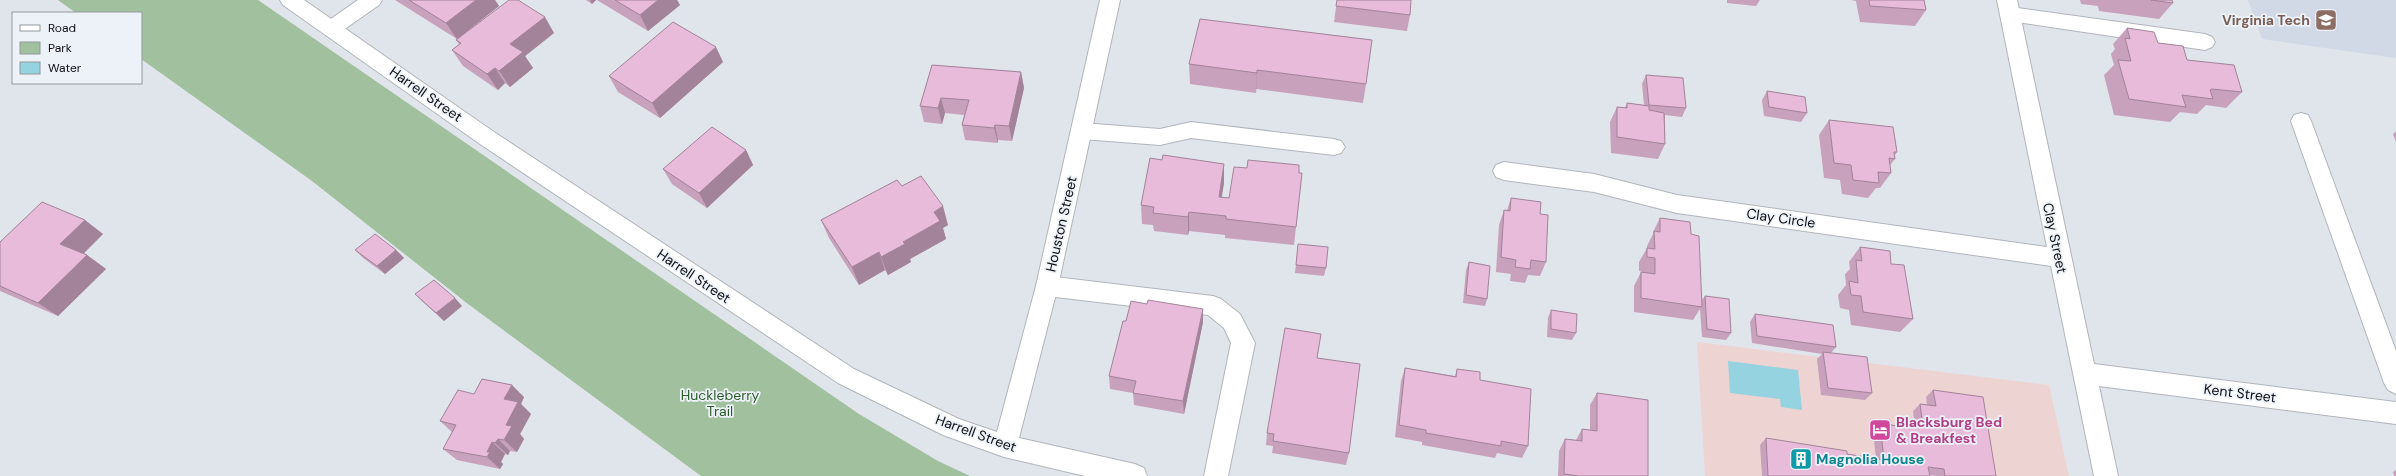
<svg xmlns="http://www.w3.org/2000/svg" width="2396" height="476" font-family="'DM Sans',sans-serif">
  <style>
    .commercial { fill: #eed3d3 }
    .built { fill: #d1d9e7 }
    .green { fill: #a0c09e }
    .water { fill: #94d3df }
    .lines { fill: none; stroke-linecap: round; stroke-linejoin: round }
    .service-casing { stroke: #b1b5bc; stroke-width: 2 }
    .minor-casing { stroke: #b1b5bc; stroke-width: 2 }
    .service { fill: #fff; fill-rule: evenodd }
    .minor { fill: #fff; fill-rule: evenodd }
    .wall { fill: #c8a1bc }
    .shaded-wall { fill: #a28399 }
    .building { fill: #e8bbdb; stroke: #a28399 }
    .labels { text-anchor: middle; stroke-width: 3.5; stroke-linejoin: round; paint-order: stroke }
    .education-label { font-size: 14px; font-weight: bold; fill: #785e54; stroke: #edf2f9; text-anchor: end }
    .street-label { font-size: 14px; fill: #0d0e11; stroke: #edf2f9 }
    .park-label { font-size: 14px; fill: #2a5b29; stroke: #edf2f9 }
    .hotel-label { font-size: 14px; font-weight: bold; fill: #b23c85; stroke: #edf2f9; text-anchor: start }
    .culture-label { font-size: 14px; font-weight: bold; fill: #0d838f; stroke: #edf2f9; text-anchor: start }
  </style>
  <rect width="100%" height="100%" fill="#e0e4eb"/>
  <path class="commercial" d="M1697 342 2049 385 2069 476H1705Z"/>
  <path class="built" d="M2248 0H2396V58L2262 39Z"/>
  <path class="green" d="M58 0H258L859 414 938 461 970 476H701L468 304 312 181 141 59V13H76Z"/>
  <path class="water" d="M1728 361 1798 370 1802 410 1781 407 1780 399 1730 393Z"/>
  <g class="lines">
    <g class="service-casing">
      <g id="service">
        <path d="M358 0H382L379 5 339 33 332 35 325 33 322 28 325 23Z"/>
        <path d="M2010 7 2205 34 2212 37 2215 42 2212 47 2205 50 2010 21 2003 19 2000 14 2003 9Z"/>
        <path d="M2301 113 2308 115 2311 121 2396 351V394L2388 390 2384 383 2291 121 2294 115Z"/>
        <path d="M1191 122 1334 139 1341 141 1345 147 1341 153 1334 155 1191 138 1160 145 1082 139 1075 137 1072 131 1075 125 1082 123 1160 129Z"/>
        <path d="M1047 276 1213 296 1221 299 1240 314 1255 343 1228 476H1204L1231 343 1224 328 1208 315 1047 296 1039 293 1036 286 1039 279Z"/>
      </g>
    </g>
    <g class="minor-casing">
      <g id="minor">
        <path d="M280 0H304L494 132 854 369 959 419 997 432 1036 286 1100 0H1120L1058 286 1019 438 1135 464 1144 468 1147 476H1085L1004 457 943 435 838 383 480 144 283 5Z"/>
        <path d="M1997 0H2017L2094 364 2396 402V424L2099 386 2118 476H2094L2051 266 1677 213 1594 192 1504 180 1496 177 1493 171 1496 165 1504 162 1594 174 1677 195 2047 247Z"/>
      </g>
    </g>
    <use href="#service" class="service"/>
    <use href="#minor" class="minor"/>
  </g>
  <g class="wall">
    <path d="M395 0H495L499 6 460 37 554 33 525 56 533 68 510 87 505 83 498 90 463 66 452 50 459 44 456 40 457 39Z"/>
    <path d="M586 0H596L592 4Z"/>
    <path d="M597 0H677L680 5 648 31Z"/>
    <path d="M1337 0 1410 15 1407 31 1334 22Z"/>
    <path d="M1727 0H1760L1756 6 1727 3Z"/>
    <path d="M1851 0H1924L1926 10 1915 26 1860 22 1856 1Z"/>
    <path d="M2080 0H2172L2173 3 2159 19 2099 11 2098 6 2081 4Z"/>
    <path d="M1200 19 1366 84 1363 103 1256 89V93L1190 84 1189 64Z"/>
    <path d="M2127 28 2158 43 2242 92 2226 108 2206 105 2197 114 2180 112 2170 122 2114 115 2104 75 2114 65 2111 54 2115 49 2113 44Z"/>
    <path d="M723 62 660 118 618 92 609 76Z"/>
    <path d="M932 65 1021 72 1024 88 1012 141 998 140V143L965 140 962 125 964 115 945 113 942 124 924 122 920 106Z"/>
    <path d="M1646 75 1686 108 1682 117 1665 115V144L1658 159 1611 153 1610 122 1617 107 1625 108 1627 103 1644 105 1642 84Z"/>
    <path d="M1767 91 1807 113 1801 122 1764 116 1762 100Z"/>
    <path d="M1829 120 1897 152 1895 155V159L1890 165 1891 173 1880 188H1876L1868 198 1842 194 1840 180 1824 178 1819 135Z"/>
    <path d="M2396 131V142L2393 134Z"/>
    <path d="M746 150 753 165 707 208 672 184 663 169Z"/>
    <path d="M1162 160 1224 164V183L1222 197 1229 198 1299 173H1302L1294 245 1225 238V235L1189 231 1188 235 1154 231 1153 225 1142 224 1141 205Z"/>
    <path d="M902 186 948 225 943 228 946 239 910 259 911 262 888 275 885 270 859 285 829 238 821 220Z"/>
    <path d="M1511 198 1540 214 1546 262 1540 276 1528 275 1525 283 1510 281 1511 274 1496 272 1499 225 1504 210H1507Z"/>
    <path d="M1660 218 1691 234 1701 301 1705 296 1731 333 1726 340 1702 337 1700 309 1693 320 1634 312V286L1641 272 1647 273 1639 271V262L1647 248V246L1653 234V232Z"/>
    <path d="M103 234 84 253 106 269 58 316 0 291V242Z"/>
    <path d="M1298 244 1326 268 1324 276 1295 273Z"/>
    <path d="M1860 247 1891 264 1913 319 1900 332 1851 325 1849 310 1840 308 1838 295 1846 285 1845 274 1850 269 1849 262Z"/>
    <path d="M355 250H396L404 258 385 274 363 258Z"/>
    <path d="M1469 262 1487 299 1485 306 1463 303 1466 270Z"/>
    <path d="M415 294 462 306 444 321 423 302Z"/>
    <path d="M1551 310 1576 333 1572 340 1547 337 1548 318Z"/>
    <path d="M1755 314 1836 347 1831 353 1872 393 1865 400 1821 395 1817 359 1822 354 1752 343 1750 322Z"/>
    <path d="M1126 321 1203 322 1184 414 1134 405 1133 393 1110 389 1109 376Z"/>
    <path d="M1317 358 1349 453 1346 465 1272 453 1273 446 1266 445 1267 433Z"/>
    <path d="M1405 368 1455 376 1457 369 1480 380 1528 446 1522 458 1497 453 1495 458 1422 445V442L1395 437 1401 381Z"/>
    <path d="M1933 390 1996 476H1937L1929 475 1930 476H1762L1760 445 1766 438 1847 454 1876 459 1873 430 1880 423 1906 427 1909 425 1915 426 1913 411 1920 404 1927 405 1926 397Z"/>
    <path d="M1597 393 1648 476H1558L1559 451 1565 439 1576 440 1582 429 1590 430V405Z"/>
    <path d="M474 394 524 397 521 404 531 414 520 434 524 439 517 452 510 451 508 455 505 454 501 462 503 464 500 469 457 460 443 449 452 432 440 421Z"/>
    <path d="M2396 470V476H2394L2393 472Z"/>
  </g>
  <g class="shaded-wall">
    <path d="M476 0H495L499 6 457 39 446 23Z"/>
    <path d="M590 0H596L592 4Z"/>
    <path d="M658 0H677L680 5 648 31 640 15Z"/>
    <path d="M545 17 554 33 525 56 533 68 510 87 499 71 510 44Z"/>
    <path d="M716 47 723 62 660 118 652 103Z"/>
    <path d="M495 68 505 83 498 90 487 74Z"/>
    <path d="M1257 70 1256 89V93L1257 73Z"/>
    <path d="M1021 72 1024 88 1012 141 1009 126Z"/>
    <path d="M941 98 945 113 942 124 938 108Z"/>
    <path d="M995 125 998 140V143L994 128Z"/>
    <path d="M746 150 753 165 707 208 699 193Z"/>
    <path d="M1224 164V183L1218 216 1219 197Z"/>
    <path d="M943 206 948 225 943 228 946 239 910 259 911 262 888 275 881 257 903 242 934 212Z"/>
    <path d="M1189 212V231L1188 235V217Z"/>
    <path d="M85 220 103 234 79 258 60 244Z"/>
    <path d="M396 250 404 258 385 274 377 266Z"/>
    <path d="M879 252 885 270 859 285 852 267Z"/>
    <path d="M87 255 106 269 58 316 38 303Z"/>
    <path d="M455 298 462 306 444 321 436 313Z"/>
    <path d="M1203 309V322L1184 414 1183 401Z"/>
    <path d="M512 385 524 397 521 404 531 414 520 434 524 439 517 452 504 440 506 425 504 399Z"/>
    <path d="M498 439 510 451 508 455 495 443Z"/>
    <path d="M492 442 505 454 501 462 503 464 500 469 487 457V452Z"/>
  </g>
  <g class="building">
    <path d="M409 0H476L446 23Z"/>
    <path d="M509 0H518L545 17 510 44 523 52 499 71 495 68 487 74 452 50 461 43 456 40Z"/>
    <path d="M615 0H658L640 15Z"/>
    <path d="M1337 0H1411L1410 15 1336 6Z"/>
    <path d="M1869 0H1924L1926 10 1870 6Z"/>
    <path d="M2151 0H2172L2173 3Z"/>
    <path d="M1200 19 1372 40 1366 84 1257 70V73L1189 64Z"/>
    <path d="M673 22 716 47 652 103 609 76Z"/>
    <path d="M2127 28 2154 32 2158 43 2183 46 2187 60 2234 65 2242 92 2212 89 2210 90 2213 99 2182 95 2186 107 2129 99 2118 60 2131 61 2125 38 2130 39Z"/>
    <path d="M932 65 1021 72 1009 126 995 125 994 128 962 125 969 100 941 98 938 108 920 106Z"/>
    <path d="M1646 75 1683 78 1686 108 1649 105Z"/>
    <path d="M1767 91 1805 97 1807 113 1769 107Z"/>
    <path d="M1627 103 1649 106V110L1664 113 1665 144 1617 137V107L1627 108Z"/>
    <path d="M1829 120 1893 127 1897 152H1894L1895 159 1889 158 1891 173 1878 172 1879 183 1853 180 1851 165 1834 163Z"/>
    <path d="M712 127 746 150 699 193 663 169Z"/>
    <path d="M1163 155 1224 164 1219 197 1229 198 1234 167 1247 168 1248 160 1299 165V173H1302L1296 227 1226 219V216L1189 212 1188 217 1153 213 1154 207 1141 205 1150 158 1162 160Z"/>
    <path d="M921 176 943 206 934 212 940 221 903 242 905 244 881 257 879 252 852 267 821 220 897 180 902 186Z"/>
    <path d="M1511 198 1541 202 1540 214 1548 215 1546 262 1531 260 1530 269 1515 267 1516 260 1501 257 1504 210 1510 211Z"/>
    <path d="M42 202 85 220 60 244 87 255 38 303 0 286V242Z"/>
    <path d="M1660 218 1690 222 1691 234 1699 236 1702 307 1641 298V272L1655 274V258L1647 257V248L1655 249 1654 231 1660 232Z"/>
    <path d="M375 234 396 250 377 266 355 250Z"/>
    <path d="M1298 244 1328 247 1326 268 1296 265Z"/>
    <path d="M1860 247 1890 251 1891 264 1904 265 1913 319 1863 312 1861 296 1851 295 1849 281 1858 283 1856 260 1862 261Z"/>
    <path d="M1469 262 1490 266 1487 299 1466 295Z"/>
    <path d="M434 280 455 298 436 313 415 294Z"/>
    <path d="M1705 296 1729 299 1731 333 1707 329Z"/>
    <path d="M1148 300 1203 309 1183 401 1133 393 1136 381 1109 376 1123 321H1126L1131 301 1147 304Z"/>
    <path d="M1551 310 1577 314 1576 333 1551 329Z"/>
    <path d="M1755 314 1833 325 1836 347 1757 336Z"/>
    <path d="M1285 328 1321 334 1317 358 1360 364 1349 453 1273 441 1274 434 1267 433Z"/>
    <path d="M1823 352 1867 357 1872 393 1828 388Z"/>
    <path d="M1405 368 1456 377 1457 369 1480 372V380L1531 389 1528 446 1501 441V446L1426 433V430L1399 425Z"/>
    <path d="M482 379 512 385 504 399 518 402 506 425 512 426 504 440 498 439 495 443 492 442 487 452H490L487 457 443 449 456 425 440 421 458 390 474 394Z"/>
    <path d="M1933 390 1983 397 1996 476H1945L1944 469 1928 467 1930 476H1768L1766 438 1847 451V454L1884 460 1880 423 1909 428V425L1923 427 1920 404 1936 406Z"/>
    <path d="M1597 393 1648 400V476H1579L1564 474 1565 439 1582 441V429L1597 431Z"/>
  </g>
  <defs>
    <g id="university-square" transform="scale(1.15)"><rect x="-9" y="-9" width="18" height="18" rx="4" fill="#8d6e63" stroke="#edf2f9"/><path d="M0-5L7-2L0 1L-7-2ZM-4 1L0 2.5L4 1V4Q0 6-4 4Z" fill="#fff"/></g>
    <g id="hotel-square" transform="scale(1.15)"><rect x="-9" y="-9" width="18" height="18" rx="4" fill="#d1479c" stroke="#edf2f9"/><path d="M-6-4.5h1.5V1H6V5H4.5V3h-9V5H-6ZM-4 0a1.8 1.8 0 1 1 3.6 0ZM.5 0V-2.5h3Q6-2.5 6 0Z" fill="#fff"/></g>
    <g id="building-square" transform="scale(1.15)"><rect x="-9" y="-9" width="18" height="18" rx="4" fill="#0f9aa8" stroke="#edf2f9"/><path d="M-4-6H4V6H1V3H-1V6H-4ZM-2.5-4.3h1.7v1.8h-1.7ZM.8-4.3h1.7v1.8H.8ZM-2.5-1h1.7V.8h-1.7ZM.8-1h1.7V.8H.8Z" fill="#fff"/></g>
  </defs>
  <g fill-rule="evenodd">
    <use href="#university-square" x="2326" y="20"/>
    <use href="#hotel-square" x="1880" y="430"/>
    <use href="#building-square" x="1801" y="459"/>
  </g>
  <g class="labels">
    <g class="education-label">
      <text x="2310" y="25">Virginia Tech</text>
    </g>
    <g class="street-label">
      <text transform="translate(426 94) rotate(35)" y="5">Harrell Street</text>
      <text transform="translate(1781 218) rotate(8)" y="5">Clay Circle</text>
      <text transform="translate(1061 224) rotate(-77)" y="5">Houston Street</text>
      <text transform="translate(2055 238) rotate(78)" y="5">Clay Street</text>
      <text transform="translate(694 276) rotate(34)" y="5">Harrell Street</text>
      <text transform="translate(2240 393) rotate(7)" y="5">Kent Street</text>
      <text transform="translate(976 433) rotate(20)" y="5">Harrell Street</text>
    </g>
    <g class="park-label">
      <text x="720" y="400">Huckleberry<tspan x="720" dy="16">Trail</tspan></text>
    </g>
    <g class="hotel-label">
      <text x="1896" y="427">Blacksburg Bed<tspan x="1896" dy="16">&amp; Breakfest</tspan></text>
    </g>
    <g class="culture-label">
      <text x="1816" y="464">Magnolia House</text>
    </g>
  </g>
  <rect x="12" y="12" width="130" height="72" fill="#edf2f9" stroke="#93979c"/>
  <rect x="20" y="25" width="20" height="6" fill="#ffffff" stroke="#93979c"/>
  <text x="48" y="32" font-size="12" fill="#0d0e11">Road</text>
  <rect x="20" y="42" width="20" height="12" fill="#a0c09e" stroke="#93979c"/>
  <text x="48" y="52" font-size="12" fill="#0d0e11">Park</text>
  <rect x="20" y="62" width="20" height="12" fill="#94d3df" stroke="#93979c"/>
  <text x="48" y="72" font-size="12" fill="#0d0e11">Water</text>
</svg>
